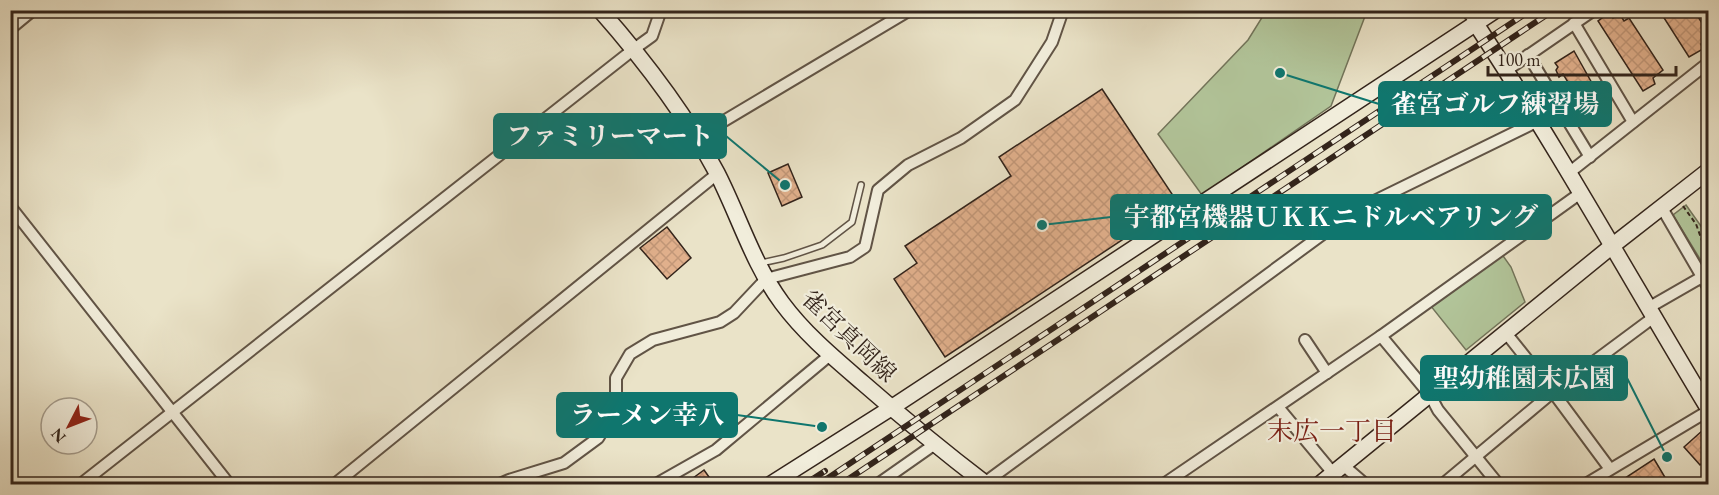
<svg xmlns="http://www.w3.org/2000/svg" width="1719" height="495" font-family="'EB Garamond','Noto Serif JP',serif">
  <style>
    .green { fill: #b2c59a; stroke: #72745a; stroke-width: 1.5 }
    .building { fill: url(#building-cross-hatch); stroke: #33241b; stroke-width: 1.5 }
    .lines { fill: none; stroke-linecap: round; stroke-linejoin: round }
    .lane-casing { stroke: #615446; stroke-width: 8 }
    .street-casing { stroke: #615446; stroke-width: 14 }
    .secondary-casing { stroke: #33241b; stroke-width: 18 }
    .path { stroke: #33241b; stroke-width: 2; stroke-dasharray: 4.5 3; stroke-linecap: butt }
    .lane { stroke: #f1eddb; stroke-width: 5 }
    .street { stroke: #f1eddb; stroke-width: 10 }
    .secondary { stroke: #f1eddb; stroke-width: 15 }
    .rail-casing { stroke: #33241b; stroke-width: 6 }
    .rail { stroke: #f1eddb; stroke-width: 4; stroke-dasharray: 11; stroke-linecap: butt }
    .labels { text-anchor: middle; stroke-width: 4.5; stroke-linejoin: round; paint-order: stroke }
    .street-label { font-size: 24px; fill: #33241b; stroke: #f1eddb }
    .neighbourhood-label { font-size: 26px; fill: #7a1f14; stroke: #f1eddb }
    .leader { fill: none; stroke: #0f766e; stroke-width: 2 }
    .callout-dot { fill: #0f766e; stroke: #f1eddb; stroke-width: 2 }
    .callout { fill: #0f766e; stroke: #0f766e; stroke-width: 2 }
    .callout-label { font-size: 26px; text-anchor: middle; font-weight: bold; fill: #fff }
  </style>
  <defs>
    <pattern id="building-cross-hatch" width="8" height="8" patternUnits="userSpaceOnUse" patternTransform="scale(1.5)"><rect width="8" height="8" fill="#e1b08c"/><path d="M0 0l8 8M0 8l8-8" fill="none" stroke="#c29778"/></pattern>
  </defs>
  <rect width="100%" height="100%" fill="#eae3c8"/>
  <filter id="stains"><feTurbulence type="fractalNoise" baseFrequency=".00333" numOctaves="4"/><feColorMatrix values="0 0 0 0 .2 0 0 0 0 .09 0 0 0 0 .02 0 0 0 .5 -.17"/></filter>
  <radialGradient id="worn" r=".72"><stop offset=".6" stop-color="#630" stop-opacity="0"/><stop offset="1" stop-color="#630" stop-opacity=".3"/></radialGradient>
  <g class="green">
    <path d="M1266 11H1367L1331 106 1202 195 1158 134 1248 40Z"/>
    <path d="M1686 205 1708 236V272L1673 215Z"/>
    <path d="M1501 253 1511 267 1525 302 1466 350 1430 305Z"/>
  </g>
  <g class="building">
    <path d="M1659 10H1694L1708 33V39L1701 44 1703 49 1689 57Z"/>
    <path d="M1609 13 1613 18 1619 13 1624 21 1629 18 1663 70 1653 78 1655 84 1643 91 1598 21Z"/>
    <path d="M1574 51 1607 110 1590 119 1584 108 1580 111 1575 104 1579 100 1563 74 1559 77 1556 70 1558 67 1555 63Z"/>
    <path d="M1102 89 1178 203 945 357 894 279 917 263 905 246 1011 176 999 157Z"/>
    <path d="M788 164 802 197 782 206 768 173Z"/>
    <path d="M667 227 691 258 667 279 640 248Z"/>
    <path d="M1703 430 1708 436V458L1700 465 1684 447Z"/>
    <path d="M1654 459 1669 484H1616Z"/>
    <path d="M704 470 714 484H685Z"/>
  </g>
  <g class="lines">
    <g class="lane-casing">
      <path id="lane" d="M761 263 784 258 822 245 852 222 861 185"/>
    </g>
    <g class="street-casing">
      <g id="street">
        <path d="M1467 10 1476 24"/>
        <path d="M1574 23 1633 122"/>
        <path d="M10 29 33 10"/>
        <path d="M1528 55 1590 157"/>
        <path d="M1507 70 1594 10"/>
        <path d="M697 137 910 10"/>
        <path d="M1570 172 1708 63"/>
        <path d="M10 206 229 484"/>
        <path d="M1662 208 1708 287"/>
        <path d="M1648 308 1702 277"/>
        <path d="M1506 333 1553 392 1610 469"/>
        <path d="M1381 336 1430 395 1438 410 1498 484"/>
        <path d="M1305 340 1327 373"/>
        <path d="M1278 407 1333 473"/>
        <path d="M1343 465 1365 484"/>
        <path d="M81 484 634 49 652 36 661 10"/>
        <path d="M335 484 717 174"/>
        <path d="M500 484 509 480 564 463 598 438 616 409V378L630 354 653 340 720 322 734 313 766 279 850 257 865 247 878 190 908 165 961 138 1015 100 1052 42 1063 10"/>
        <path d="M656 484 716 450 830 355"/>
        <path d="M878 484 935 444"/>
        <path d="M983 484 1354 211 1538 121"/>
        <path d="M1164 484 1381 336 1582 192"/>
        <path d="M1443 484 1553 392 1654 317"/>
        <path d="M1586 484 1708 411"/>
      </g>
    </g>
    <g class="secondary-casing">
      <g id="secondary">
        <path d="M600 10C645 61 685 113 717 173 739 216 753 264 782 303 805 334 834 358 863 383 903 418 944 452 986 484"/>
        <path d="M1476 24C1558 149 1631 280 1708 408"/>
        <path d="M771 484 891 408 1496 10"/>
        <path d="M1320 484 1612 246 1708 171"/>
      </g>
    </g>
    <path class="path" d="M1683 206 1696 224 1708 257"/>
    <use href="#lane" class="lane"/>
    <use href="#street" class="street"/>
    <use href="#secondary" class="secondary"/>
    <g class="rail-casing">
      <g id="rail">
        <path d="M805 484 825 471"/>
        <path d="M819 484 1531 10"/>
        <path d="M841 484 1554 10"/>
      </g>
    </g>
    <use href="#rail" class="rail"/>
  </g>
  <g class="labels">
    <g class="street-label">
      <text transform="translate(849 336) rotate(44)" y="8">雀宮真岡線</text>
    </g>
    <g class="neighbourhood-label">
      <text x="1332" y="440">末広一丁目</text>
    </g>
  </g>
  <path class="leader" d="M1280 73L1379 104M785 185L726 136M1042 225L1111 217M1667 457L1627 378M822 427L737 415"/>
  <g class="callout-dot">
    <circle cx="1280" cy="73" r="6"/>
    <circle cx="785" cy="185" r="6"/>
    <circle cx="1042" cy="225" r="6"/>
    <circle cx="1667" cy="457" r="6"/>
    <circle cx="822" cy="427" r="6"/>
  </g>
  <g class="callout">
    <rect x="1379" y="82" width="232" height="44" rx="6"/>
    <rect x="494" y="114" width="232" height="44" rx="6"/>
    <rect x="1111" y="195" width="440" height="44" rx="6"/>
    <rect x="1421" y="356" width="206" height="44" rx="6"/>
    <rect x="557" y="393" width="180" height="44" rx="6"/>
  </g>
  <g class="callout-label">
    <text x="1495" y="113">雀宮ゴルフ練習場</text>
    <text x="610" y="145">ファミリーマート</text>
    <text x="1331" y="226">宇都宮機器ＵＫＫニドルベアリング</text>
    <text x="1524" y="387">聖幼稚園末広園</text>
    <text x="647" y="424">ラーメン幸八</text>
  </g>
  <rect width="1719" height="495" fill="none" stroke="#eae3c8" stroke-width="36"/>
  <rect x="12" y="12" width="1695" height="471" fill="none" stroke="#33241b" stroke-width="3"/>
  <rect x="18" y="18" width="1683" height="459" fill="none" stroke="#33241b" stroke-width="1.5"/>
  <g transform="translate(69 426) rotate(228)"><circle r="28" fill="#f1eddb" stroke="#a59d8e" stroke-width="1.5"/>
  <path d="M0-4.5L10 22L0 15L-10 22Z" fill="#8f2418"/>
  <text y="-9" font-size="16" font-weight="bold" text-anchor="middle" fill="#33241b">N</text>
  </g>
  <path d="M1488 66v9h188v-9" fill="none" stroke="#33241b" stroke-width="3"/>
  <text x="1497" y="66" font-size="18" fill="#33241b" stroke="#f1eddb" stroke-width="4.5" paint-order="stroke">100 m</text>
  <rect width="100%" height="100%" filter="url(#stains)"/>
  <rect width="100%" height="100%" fill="url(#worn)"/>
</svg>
